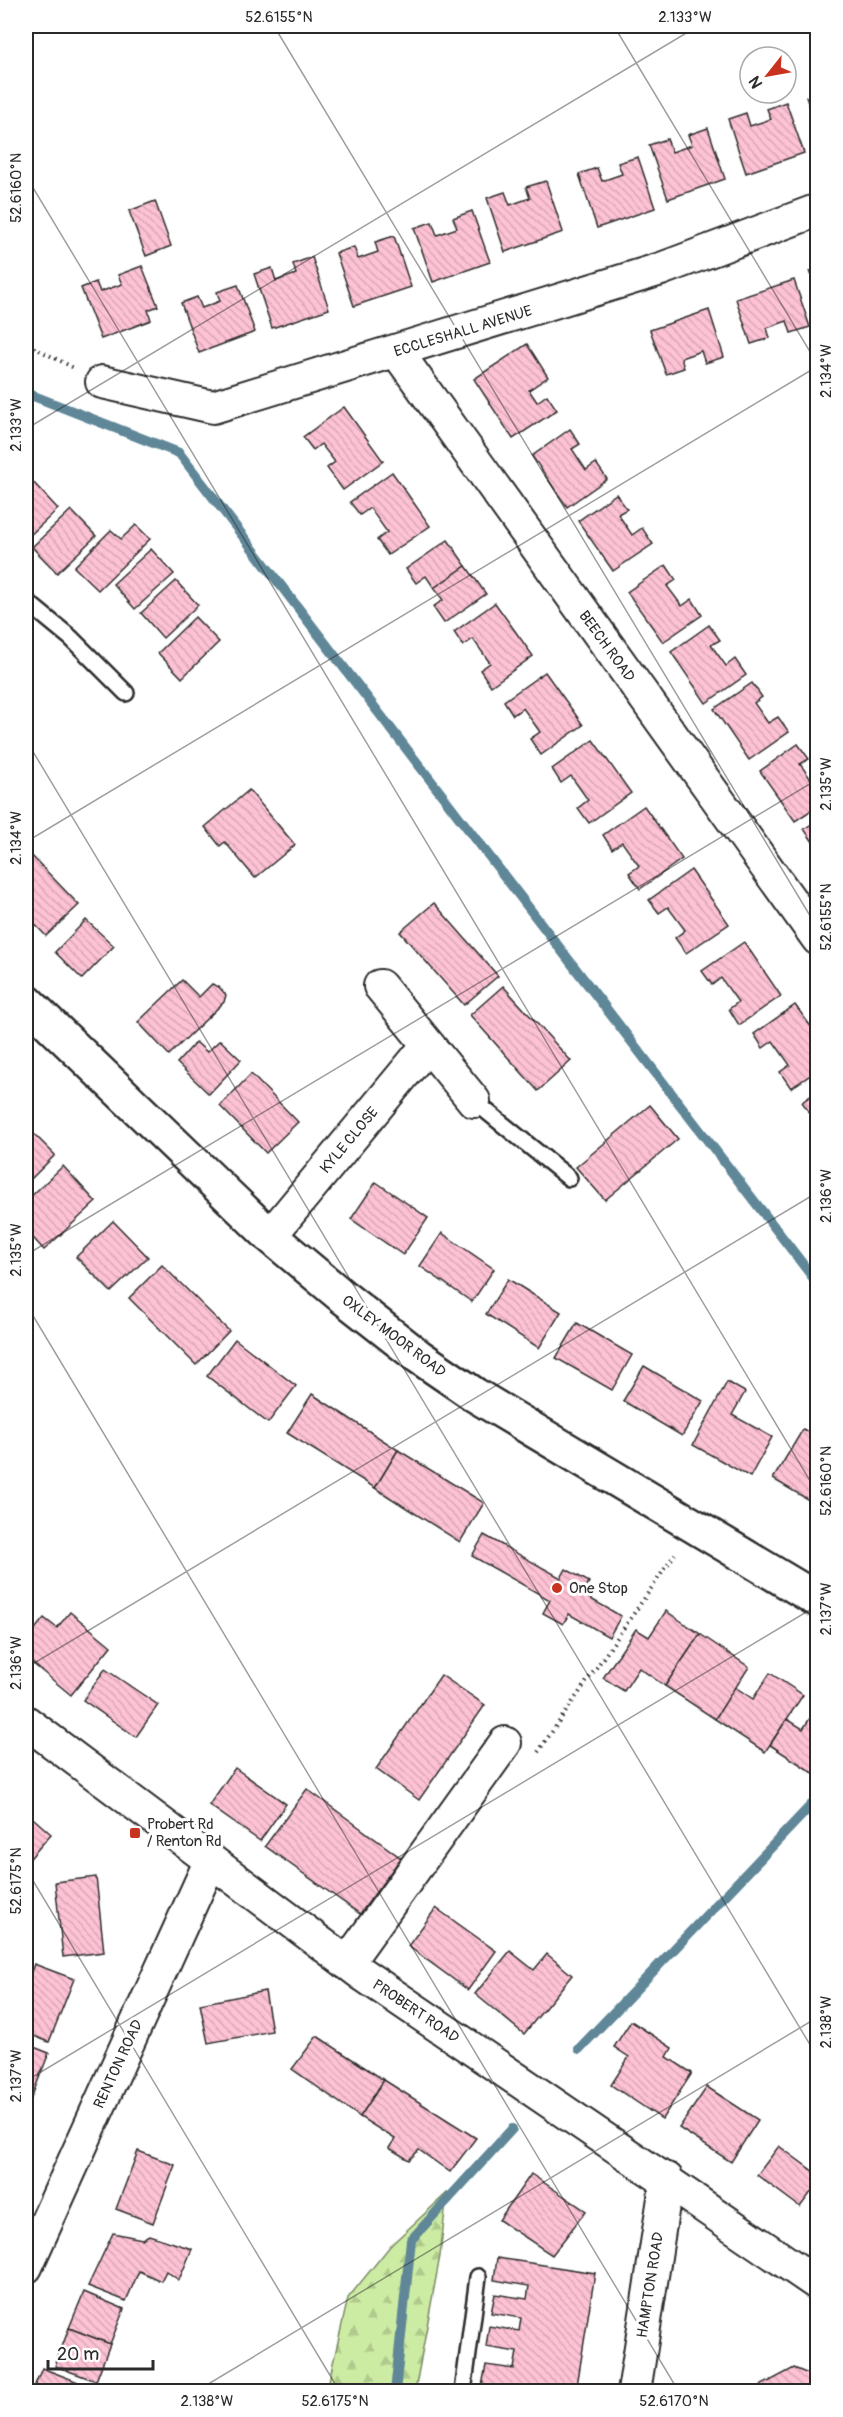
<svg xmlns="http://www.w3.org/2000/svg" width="843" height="2417" font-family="Pangolin,sans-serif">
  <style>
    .forest { fill: url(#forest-firs); stroke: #7c8b67; stroke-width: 1.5 }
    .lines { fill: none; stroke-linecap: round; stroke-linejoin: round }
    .stream { stroke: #5e8798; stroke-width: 10 }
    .building { fill: url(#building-back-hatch); stroke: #2b2b2b; stroke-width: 1.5 }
    .service-casing { stroke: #2b2b2b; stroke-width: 20 }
    .minor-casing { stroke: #2b2b2b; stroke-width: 36 }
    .tertiary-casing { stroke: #2b2b2b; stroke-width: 38 }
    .path { stroke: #2b2b2b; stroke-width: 4; stroke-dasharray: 1.5 4.5; stroke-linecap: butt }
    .service { stroke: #fff; stroke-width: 15 }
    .minor { stroke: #fff; stroke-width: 32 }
    .tertiary { stroke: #fff; stroke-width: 33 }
    .ticks { fill: none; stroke: #2b2b2b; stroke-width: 1.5; stroke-opacity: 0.45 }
    .poi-dot { fill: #c8321e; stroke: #fff; stroke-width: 2 }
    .labels { text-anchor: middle; stroke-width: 6; stroke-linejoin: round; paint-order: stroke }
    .street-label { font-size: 15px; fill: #2b2b2b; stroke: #fff }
    .poi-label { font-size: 15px; fill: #2b2b2b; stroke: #fff; text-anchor: start }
    .neatline { fill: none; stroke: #2b2b2b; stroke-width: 2 }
    .ticks-label { font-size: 15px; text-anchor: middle; fill: #2b2b2b }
  </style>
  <defs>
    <pattern id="forest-firs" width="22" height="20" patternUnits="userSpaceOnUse" patternTransform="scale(1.5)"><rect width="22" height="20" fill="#cceba3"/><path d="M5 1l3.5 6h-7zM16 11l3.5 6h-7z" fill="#afca8c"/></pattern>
    <pattern id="building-back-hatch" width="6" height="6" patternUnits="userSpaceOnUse" patternTransform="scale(1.5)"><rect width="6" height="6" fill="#fdc2d4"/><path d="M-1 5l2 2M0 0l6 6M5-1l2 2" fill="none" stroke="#d9a7b6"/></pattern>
  </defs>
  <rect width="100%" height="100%" fill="#fff"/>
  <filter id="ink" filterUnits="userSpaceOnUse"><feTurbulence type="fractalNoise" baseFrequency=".0167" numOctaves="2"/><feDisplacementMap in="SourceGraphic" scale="12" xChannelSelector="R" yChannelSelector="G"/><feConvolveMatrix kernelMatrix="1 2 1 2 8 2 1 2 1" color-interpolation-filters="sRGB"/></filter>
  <g filter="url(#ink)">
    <path class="forest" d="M447 2193 440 2256 415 2391H330L328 2385 348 2298 391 2245Z"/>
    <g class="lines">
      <g class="stream">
        <path d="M26 393 179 453 818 1284"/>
        <path d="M579 2049 818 1798"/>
        <path d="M395 2392 411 2240 512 2129"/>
      </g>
    </g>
    <g class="building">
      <path d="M818 94V131L806 97Z"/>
      <path d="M786 102 804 153 746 173 728 119 746 113 750 126 771 119 767 109Z"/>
      <path d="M708 128 725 179 668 199 649 145 667 139 672 152 692 145 688 135Z"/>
      <path d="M638 157 655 208 597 228 579 174 597 168 602 181 622 174 618 163Z"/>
      <path d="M546 181 563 232 505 252 487 198 505 192 510 205 530 198 526 187Z"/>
      <path d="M155 201 171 246 146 256 129 211Z"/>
      <path d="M472 211 490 262 433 282 414 228 432 222 437 235 457 228 453 218Z"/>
      <path d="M394 236 411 287 354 306 336 253 354 247 358 259 378 252 375 242Z"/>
      <path d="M312 257 329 309 272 328 254 274 272 268 276 281 296 274 293 264Z"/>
      <path d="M142 266 158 306 148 310 151 320 101 339 81 288 96 282 100 292 122 284 118 275Z"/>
      <path d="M818 269V294L810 271Z"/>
      <path d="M794 280 810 327 791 333 787 321 767 328 770 338 751 344 736 299Z"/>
      <path d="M238 285 255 332 199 353 181 303 197 297 202 308 220 301 217 292Z"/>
      <path d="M709 310 724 357 705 363 701 351 681 358 684 368 666 374 650 330Z"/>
      <path d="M527 344 548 377 529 390 537 402 547 395 557 410 513 439 474 379Z"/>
      <path d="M344 407 383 461 343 490 327 468 335 462 321 444 313 450 303 437Z"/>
      <path d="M570 429 580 444 572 449 586 470 596 463 607 479 567 507 532 456Z"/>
      <path d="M392 472 430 526 388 555 377 540 387 532 370 508 360 515 350 502Z"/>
      <path d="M33 482 58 509 26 539V489Z"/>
      <path d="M616 494 627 509 618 514 632 535 642 528 653 544 613 571 578 521Z"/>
      <path d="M71 510 96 536 57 573 32 547Z"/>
      <path d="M136 525 150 539 98 590 74 567 111 530 121 539Z"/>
      <path d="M448 540 466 566 434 588 426 576 416 583 406 569Z"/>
      <path d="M151 549 174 574 135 609 113 584Z"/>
      <path d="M666 565 676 580 667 586 682 606 692 599 702 615 663 642 627 592Z"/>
      <path d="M466 566 486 594 444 623 433 607 443 600 434 588Z"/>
      <path d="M176 581 198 605 163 638 141 613Z"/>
      <path d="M495 603 533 656 491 686 480 670 490 663 473 639 463 646 454 632Z"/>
      <path d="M195 617 219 642 182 678 158 653Z"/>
      <path d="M709 625 720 640 711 645 726 666 735 659 746 675 706 703 671 652Z"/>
      <path d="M545 672 583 725 541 755 530 739 540 732 523 708 513 715 504 701Z"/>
      <path d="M752 683 762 697 754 703 768 723 778 717 789 732 749 760 714 709Z"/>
      <path d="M593 740 631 793 589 823 578 808 588 800 571 776 561 783 552 769Z"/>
      <path d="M798 744 809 759 800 764 815 785 818 783V806L795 821 760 771Z"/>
      <path d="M249 790 295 845 255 878 225 842 220 846 205 827Z"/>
      <path d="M644 806 682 859 640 889 629 873 639 866 622 842 612 849 603 835Z"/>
      <path d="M818 820V849L804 829Z"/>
      <path d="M29 853 79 905 46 936 26 915V857Z"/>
      <path d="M691 870 729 924 686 953 675 938 685 930 668 907 659 913 649 900Z"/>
      <path d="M434 903 498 976 464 1005 400 932Z"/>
      <path d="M86 920 114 946 82 979 55 952Z"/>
      <path d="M744 942 781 996 739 1025 729 1009 738 1002 721 978 712 985 702 971Z"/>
      <path d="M182 980 199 997 212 984 219 987 226 995 224 1002 169 1055 138 1022Z"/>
      <path d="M503 986 571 1061 538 1091 470 1015Z"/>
      <path d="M795 1005 818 1036V1070L791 1088 780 1072 790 1065 773 1041 763 1048 754 1034Z"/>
      <path d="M220 1040 241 1060 209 1094 177 1063 196 1042 207 1052Z"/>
      <path d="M251 1074 298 1122 266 1153 220 1106Z"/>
      <path d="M818 1091V1112L812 1116 802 1102Z"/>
      <path d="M650 1105 678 1139 605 1200 576 1167Z"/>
      <path d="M27 1127 55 1155 26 1184V1129Z"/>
      <path d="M63 1166 96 1202 44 1250 26 1230V1201Z"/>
      <path d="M376 1182 428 1218 403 1255 351 1219Z"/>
      <path d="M113 1221 148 1257 111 1292 76 1257Z"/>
      <path d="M442 1233 494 1269 472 1302 420 1266Z"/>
      <path d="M162 1265 229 1331 196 1365 129 1298Z"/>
      <path d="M508 1279 561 1312 539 1348 486 1314Z"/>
      <path d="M577 1323 632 1355 612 1390 556 1358Z"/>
      <path d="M235 1339 296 1386 268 1423 207 1376Z"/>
      <path d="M644 1366 703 1401 682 1436 623 1401Z"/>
      <path d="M727 1382 745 1392 732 1415 772 1437 750 1477 693 1445Z"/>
      <path d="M312 1394 398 1450 375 1488 287 1433Z"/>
      <path d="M803 1429 818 1438V1492L812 1502 773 1479Z"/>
      <path d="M398 1450 484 1503 460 1542 375 1488Z"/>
      <path d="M484 1535 561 1578 566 1569 589 1582 582 1594 621 1616 609 1637 569 1614 563 1624 543 1613 550 1600 472 1556Z"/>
      <path d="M26 1595 33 1602 26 1610Z"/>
      <path d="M666 1611 700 1634 665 1686 639 1668 624 1691 603 1678 636 1629 649 1637Z"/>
      <path d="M70 1612 111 1646 71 1695 26 1658V1640L44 1618 57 1628Z"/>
      <path d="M700 1634 749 1667 715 1719 665 1686Z"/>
      <path d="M105 1669 158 1705 136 1737 83 1700Z"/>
      <path d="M770 1673 803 1695 765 1752 715 1719 735 1687 753 1699Z"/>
      <path d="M441 1675 485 1705 419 1800 376 1769Z"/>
      <path d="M818 1706V1776L770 1745 787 1719 803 1729Z"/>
      <path d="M235 1768 286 1804 260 1841 209 1805Z"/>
      <path d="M307 1789 401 1858 360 1914 265 1846Z"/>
      <path d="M26 1812 51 1834 26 1863Z"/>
      <path d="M96 1877 104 1952 63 1957 55 1882Z"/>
      <path d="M436 1908 496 1951 468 1990 408 1946Z"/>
      <path d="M510 1951 534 1970 547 1954 572 1975 524 2034 475 1994Z"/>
      <path d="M34 1964 74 1979 49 2042 26 2033V1985Z"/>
      <path d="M265 1991 272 2031 208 2043 200 2004Z"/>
      <path d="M631 2021 672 2048 667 2057 692 2073 662 2119 611 2085 629 2057 614 2047Z"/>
      <path d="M317 2036 384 2080 360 2117 292 2069Z"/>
      <path d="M26 2044 49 2053 26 2111Z"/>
      <path d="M384 2080 476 2138 450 2172 419 2150 409 2160 389 2148 395 2139 360 2117Z"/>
      <path d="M707 2087 758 2120 731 2162 679 2128Z"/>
      <path d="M779 2146 818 2175V2183L800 2207 757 2175Z"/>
      <path d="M138 2151 175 2165 153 2223 116 2209Z"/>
      <path d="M531 2174 586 2211 552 2255 499 2220Z"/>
      <path d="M113 2233 142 2239 149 2235 192 2249 179 2280 166 2271 161 2281 139 2271 126 2301 88 2286Z"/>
      <path d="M497 2258 595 2273 576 2392H510L482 2386 486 2365 514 2369 517 2352 486 2347 489 2326 519 2331 521 2318 491 2313 495 2294 527 2299 529 2286 494 2280Z"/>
      <path d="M84 2292 124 2309 110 2344 69 2328Z"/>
      <path d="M69 2328 110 2344 96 2381 55 2366Z"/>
      <path d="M42 2368 78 2382 75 2392H32Z"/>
      <path d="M794 2368 818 2378V2392H749Z"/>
    </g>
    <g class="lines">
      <g class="service-casing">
        <g id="service">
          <path d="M26 601 71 638 126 693"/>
          <path d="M474 1101 569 1178"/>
          <path d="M463 2392 478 2277"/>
        </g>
      </g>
      <g class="minor-casing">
        <g id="minor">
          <path d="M397 352 818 939"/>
          <path d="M102 382 213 407 661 269 818 210"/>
          <path d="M380 986 474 1101"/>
          <path d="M270 1236 428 1045"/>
          <path d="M26 1722 362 1974 818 2284"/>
          <path d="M347 1963 505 1743"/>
          <path d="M26 2267 210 1862"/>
          <path d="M634 2392 667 2179"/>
        </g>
      </g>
      <g class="tertiary-casing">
        <path id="tertiary" d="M26 1001 270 1236 343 1297 418 1356 475 1395 818 1600"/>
      </g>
      <g class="path">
        <path d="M26 332 31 346 74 368"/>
        <path d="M538 1752 675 1554"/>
      </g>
      <use href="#service" class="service"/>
      <use href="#minor" class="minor"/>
      <use href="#tertiary" class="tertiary"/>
    </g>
  </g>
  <path class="ticks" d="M274 26 818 929M614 26 818 365M26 176 818 1494M26 429 698 26M26 740 818 2058M26 842 818 366M26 1255 818 779M26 1304 679 2392M26 1668 818 1192M26 1869 340 2392M26 2081 818 1605M195 2392 818 2017"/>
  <g class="poi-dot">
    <circle cx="557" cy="1588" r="6"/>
    <rect x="129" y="1827" width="12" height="12" rx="3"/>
  </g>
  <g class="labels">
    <g class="street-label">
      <text transform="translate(463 331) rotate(-17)" y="5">ECCLESHALL AVENUE</text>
      <text transform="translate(607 646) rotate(54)" y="5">BEECH ROAD</text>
      <text transform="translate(349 1140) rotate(-50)" y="5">KYLE CLOSE</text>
      <text transform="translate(394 1336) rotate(37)" y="5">OXLEY MOOR ROAD</text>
      <text transform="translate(416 2011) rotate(34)" y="5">PROBERT ROAD</text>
      <text transform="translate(118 2064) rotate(-65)" y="5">RENTON ROAD</text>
      <text transform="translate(650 2285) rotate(-81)" y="5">HAMPTON ROAD</text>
    </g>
    <g class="poi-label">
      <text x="569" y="1593">One Stop</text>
      <text x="147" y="1829">Probert Rd<tspan x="147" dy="17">/ Renton Rd</tspan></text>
    </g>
  </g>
  <rect width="843" height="2417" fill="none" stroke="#fff" stroke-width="66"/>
  <g transform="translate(768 75) rotate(239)"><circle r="28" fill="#ffffff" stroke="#aaaaaa" stroke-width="1.5"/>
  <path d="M0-4.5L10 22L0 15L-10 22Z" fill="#c8321e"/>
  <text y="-9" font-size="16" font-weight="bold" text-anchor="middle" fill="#2b2b2b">N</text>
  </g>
  <path d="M48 2360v9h105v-9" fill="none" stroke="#2b2b2b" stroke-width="3"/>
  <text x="57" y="2360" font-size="18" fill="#2b2b2b" stroke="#ffffff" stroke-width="4.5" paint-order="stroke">20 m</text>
  <rect x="33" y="33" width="777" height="2351" class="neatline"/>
  <g class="ticks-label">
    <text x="279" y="22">52.6155°N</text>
    <text x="685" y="22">2.133°W</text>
    <text transform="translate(16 188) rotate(-90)" y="5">52.6160°N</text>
    <text transform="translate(826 371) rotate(-90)" y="5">2.134°W</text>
    <text transform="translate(16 425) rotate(-90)" y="5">2.133°W</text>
    <text transform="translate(826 784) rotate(-90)" y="5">2.135°W</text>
    <text transform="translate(16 838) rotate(-90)" y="5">2.134°W</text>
    <text transform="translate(826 917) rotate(-90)" y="5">52.6155°N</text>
    <text transform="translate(826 1196) rotate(-90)" y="5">2.136°W</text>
    <text transform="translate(16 1250) rotate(-90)" y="5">2.135°W</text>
    <text transform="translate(826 1481) rotate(-90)" y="5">52.6160°N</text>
    <text transform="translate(826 1609) rotate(-90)" y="5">2.137°W</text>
    <text transform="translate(16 1663) rotate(-90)" y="5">2.136°W</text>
    <text transform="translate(16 1881) rotate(-90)" y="5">52.6175°N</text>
    <text transform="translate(826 2022) rotate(-90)" y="5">2.138°W</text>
    <text transform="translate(16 2076) rotate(-90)" y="5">2.137°W</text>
    <text x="207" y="2406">2.138°W</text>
    <text x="335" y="2406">52.6175°N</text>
    <text x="674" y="2406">52.6170°N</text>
  </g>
</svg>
